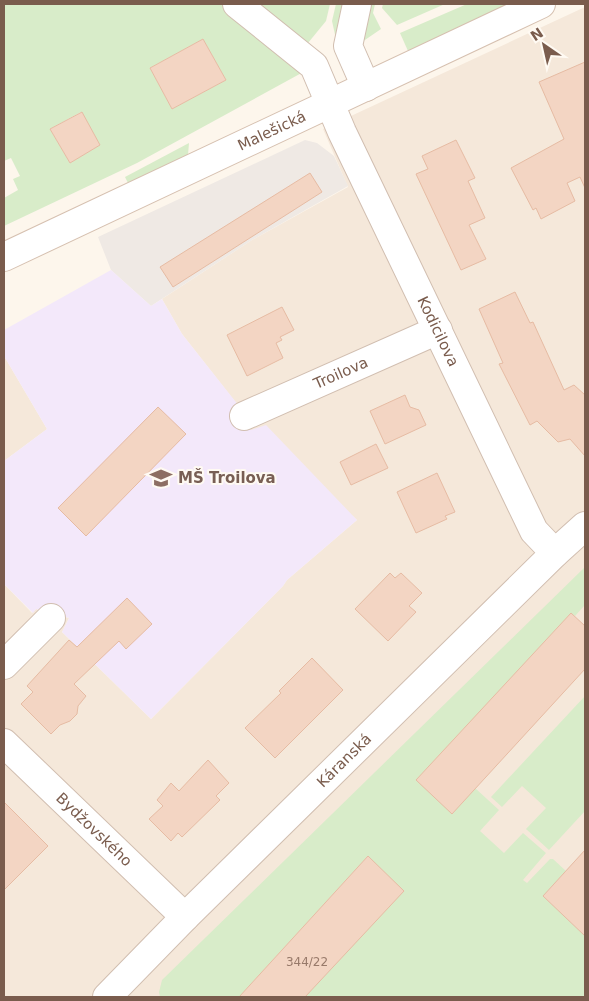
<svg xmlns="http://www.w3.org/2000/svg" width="589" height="1001" font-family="'DejaVu Sans',sans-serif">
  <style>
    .residential { fill: #f5e8da }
    .industrial { fill: #efe9e4 }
    .education { fill: #f3e8fa }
    .green { fill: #d8ecc9; fill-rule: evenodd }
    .building { fill: #f3d5c3; stroke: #e6bba3 }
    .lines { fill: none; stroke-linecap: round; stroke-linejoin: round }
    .street-casing { stroke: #d1beb0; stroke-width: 30 }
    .secondary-casing { stroke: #d6c0b0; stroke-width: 30 }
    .street { stroke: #fff; stroke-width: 28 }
    .secondary { stroke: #fff; stroke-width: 28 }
    .labels { text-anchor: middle; stroke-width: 4; stroke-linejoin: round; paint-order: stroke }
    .number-label { font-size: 12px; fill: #987a6a }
    .street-label { font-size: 15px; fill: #7a5c4d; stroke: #fffaf3 }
    .education-label { font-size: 15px; font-weight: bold; fill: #785e54; stroke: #fffaf3; text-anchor: start }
  </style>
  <rect width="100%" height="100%" fill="#fdf6ec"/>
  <g class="residential">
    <path d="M585 7V997H4V584L32 613 36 609 69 618 62 632 151 719 283 586 287 580 357 520 251 430 233 399 182 334 162 299 252 240 348 187 323 129Z"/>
    <path d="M4 356 47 429 4 461Z"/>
  </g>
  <path class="industrial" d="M305 140 317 143 334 156 348 186 252 240 151 306 111 270 98 237Z"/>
  <path class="education" d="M111 270 151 306 162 299 182 334 239 406 251 430 266 425 357 520 287 580 283 586 151 719 62 632 69 618 36 609 33 613 4 584V461L47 429 4 356V330Z"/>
  <g class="green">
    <path d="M4 4H226L307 70 137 163 4 226V198L18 190 13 179 20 176 11 158 4 161ZM203 39 226 80 172 109 150 68ZM81 112 100 145 70 163 50 129Z"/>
    <path d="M258 4H330L326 21 308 43Z"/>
    <path d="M336 4H344L336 39 332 21Z"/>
    <path d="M368 4H375L373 13 381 29 362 42Z"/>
    <path d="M383 4H445L397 25 382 8Z"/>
    <path d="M467 4H509L408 51 400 33Z"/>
    <path d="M189 143 188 155 128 183 125 177Z"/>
    <path d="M584 568 585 605 575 616 571 613 475 788 499 810 480 831 504 853 523 833 546 853 523 880 527 883 550 859H553L566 871 543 896 578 929 585 922V997H305L352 946 368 856 239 997H160L159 992 162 980Z"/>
    <path d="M585 696V811L549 850 526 829 546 808 522 786 502 807 491 797Z"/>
  </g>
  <g class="building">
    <path d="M203 39 226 80 172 109 150 68Z"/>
    <path d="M585 62V188L580 177 567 183 575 201 541 219 536 208 533 210 511 168 564 139 539 82Z"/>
    <path d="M82 112 100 145 70 163 50 129Z"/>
    <path d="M456 140 475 178 468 181 485 218 469 225 486 259 461 270 416 174 428 169 422 156Z"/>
    <path d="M310 173 322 192 173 287 160 267Z"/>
    <path d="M515 292 530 323 533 322 564 390 574 385 585 395V456L570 439 558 442 537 421 530 425 499 364 503 363 479 309Z"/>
    <path d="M282 307 294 330 280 337 282 340 276 343 283 358 247 376 227 335Z"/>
    <path d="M405 395 410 407 419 410 426 425 385 444 370 411Z"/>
    <path d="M158 407 186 434 86 536 58 508Z"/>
    <path d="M376 444 388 468 351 485 340 462Z"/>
    <path d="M437 473 455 512 445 516 447 519 416 533 397 492Z"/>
    <path d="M390 573 395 578 401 573 422 593 409 606 416 612 388 641 355 609Z"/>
    <path d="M127 598 152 624 126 649 119 641 74 684 86 696 78 706 77 714 70 721 60 725 51 734 21 704 33 692 27 686 69 640 77 647Z"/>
    <path d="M571 613 585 626V669L452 814 416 780Z"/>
    <path d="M312 658 343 690 275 758 245 728 281 693 279 691Z"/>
    <path d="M208 760 229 783 216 796 220 800 182 837 178 833 171 841 149 819 163 806 157 800 171 783 179 791Z"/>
    <path d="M4 802 48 846 4 890Z"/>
    <path d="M585 850V936L543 896Z"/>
    <path d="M368 856 404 891 305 997H239Z"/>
  </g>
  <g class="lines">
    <g class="street-casing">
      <g id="street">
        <path id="s1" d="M237 4 314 66 342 132 534 531 555 553"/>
        <path d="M357 4 348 46 366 87"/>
        <path id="s2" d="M244 416 438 330"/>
        <path d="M4 665 51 618"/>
        <path id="s3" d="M4 743 185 917"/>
        <path id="s4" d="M107 997 185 917 555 553 585 526"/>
      </g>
    </g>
    <g class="secondary-casing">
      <g id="secondary">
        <path id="s5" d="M4 257 541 4"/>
      </g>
    </g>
    <use href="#street" class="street"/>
    <use href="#secondary" class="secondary"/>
  </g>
  <defs>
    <g id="school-bare" transform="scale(1.725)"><path d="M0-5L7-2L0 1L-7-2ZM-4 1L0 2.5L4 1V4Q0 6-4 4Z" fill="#8d6e63" stroke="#fffaf3" stroke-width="2.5" paint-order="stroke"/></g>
  </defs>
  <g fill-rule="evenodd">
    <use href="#school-bare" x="161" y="478"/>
  </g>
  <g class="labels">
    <g class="number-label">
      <text x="307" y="966">344/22</text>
    </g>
    <g class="street-label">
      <text dy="5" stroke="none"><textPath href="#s5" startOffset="296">Malešická</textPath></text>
      <text dy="5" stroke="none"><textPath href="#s1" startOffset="392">Kodicilova</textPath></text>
      <text dy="5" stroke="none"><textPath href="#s2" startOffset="106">Troilova</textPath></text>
      <text dy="5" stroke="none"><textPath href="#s4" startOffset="335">Káranská</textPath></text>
      <text dy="5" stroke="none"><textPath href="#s3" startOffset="125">Bydžovského</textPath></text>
    </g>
    <g class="education-label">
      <text x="178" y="483">MŠ Troilova</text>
    </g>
  </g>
  <rect width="589" height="1001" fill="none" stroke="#7a5c4d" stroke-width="10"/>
  <g transform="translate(544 45) rotate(326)" stroke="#fffaf3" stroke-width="4" paint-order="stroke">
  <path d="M0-4L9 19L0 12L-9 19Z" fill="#7a5c4d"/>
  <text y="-8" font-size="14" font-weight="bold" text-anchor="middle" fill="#7a5c4d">N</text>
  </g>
</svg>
